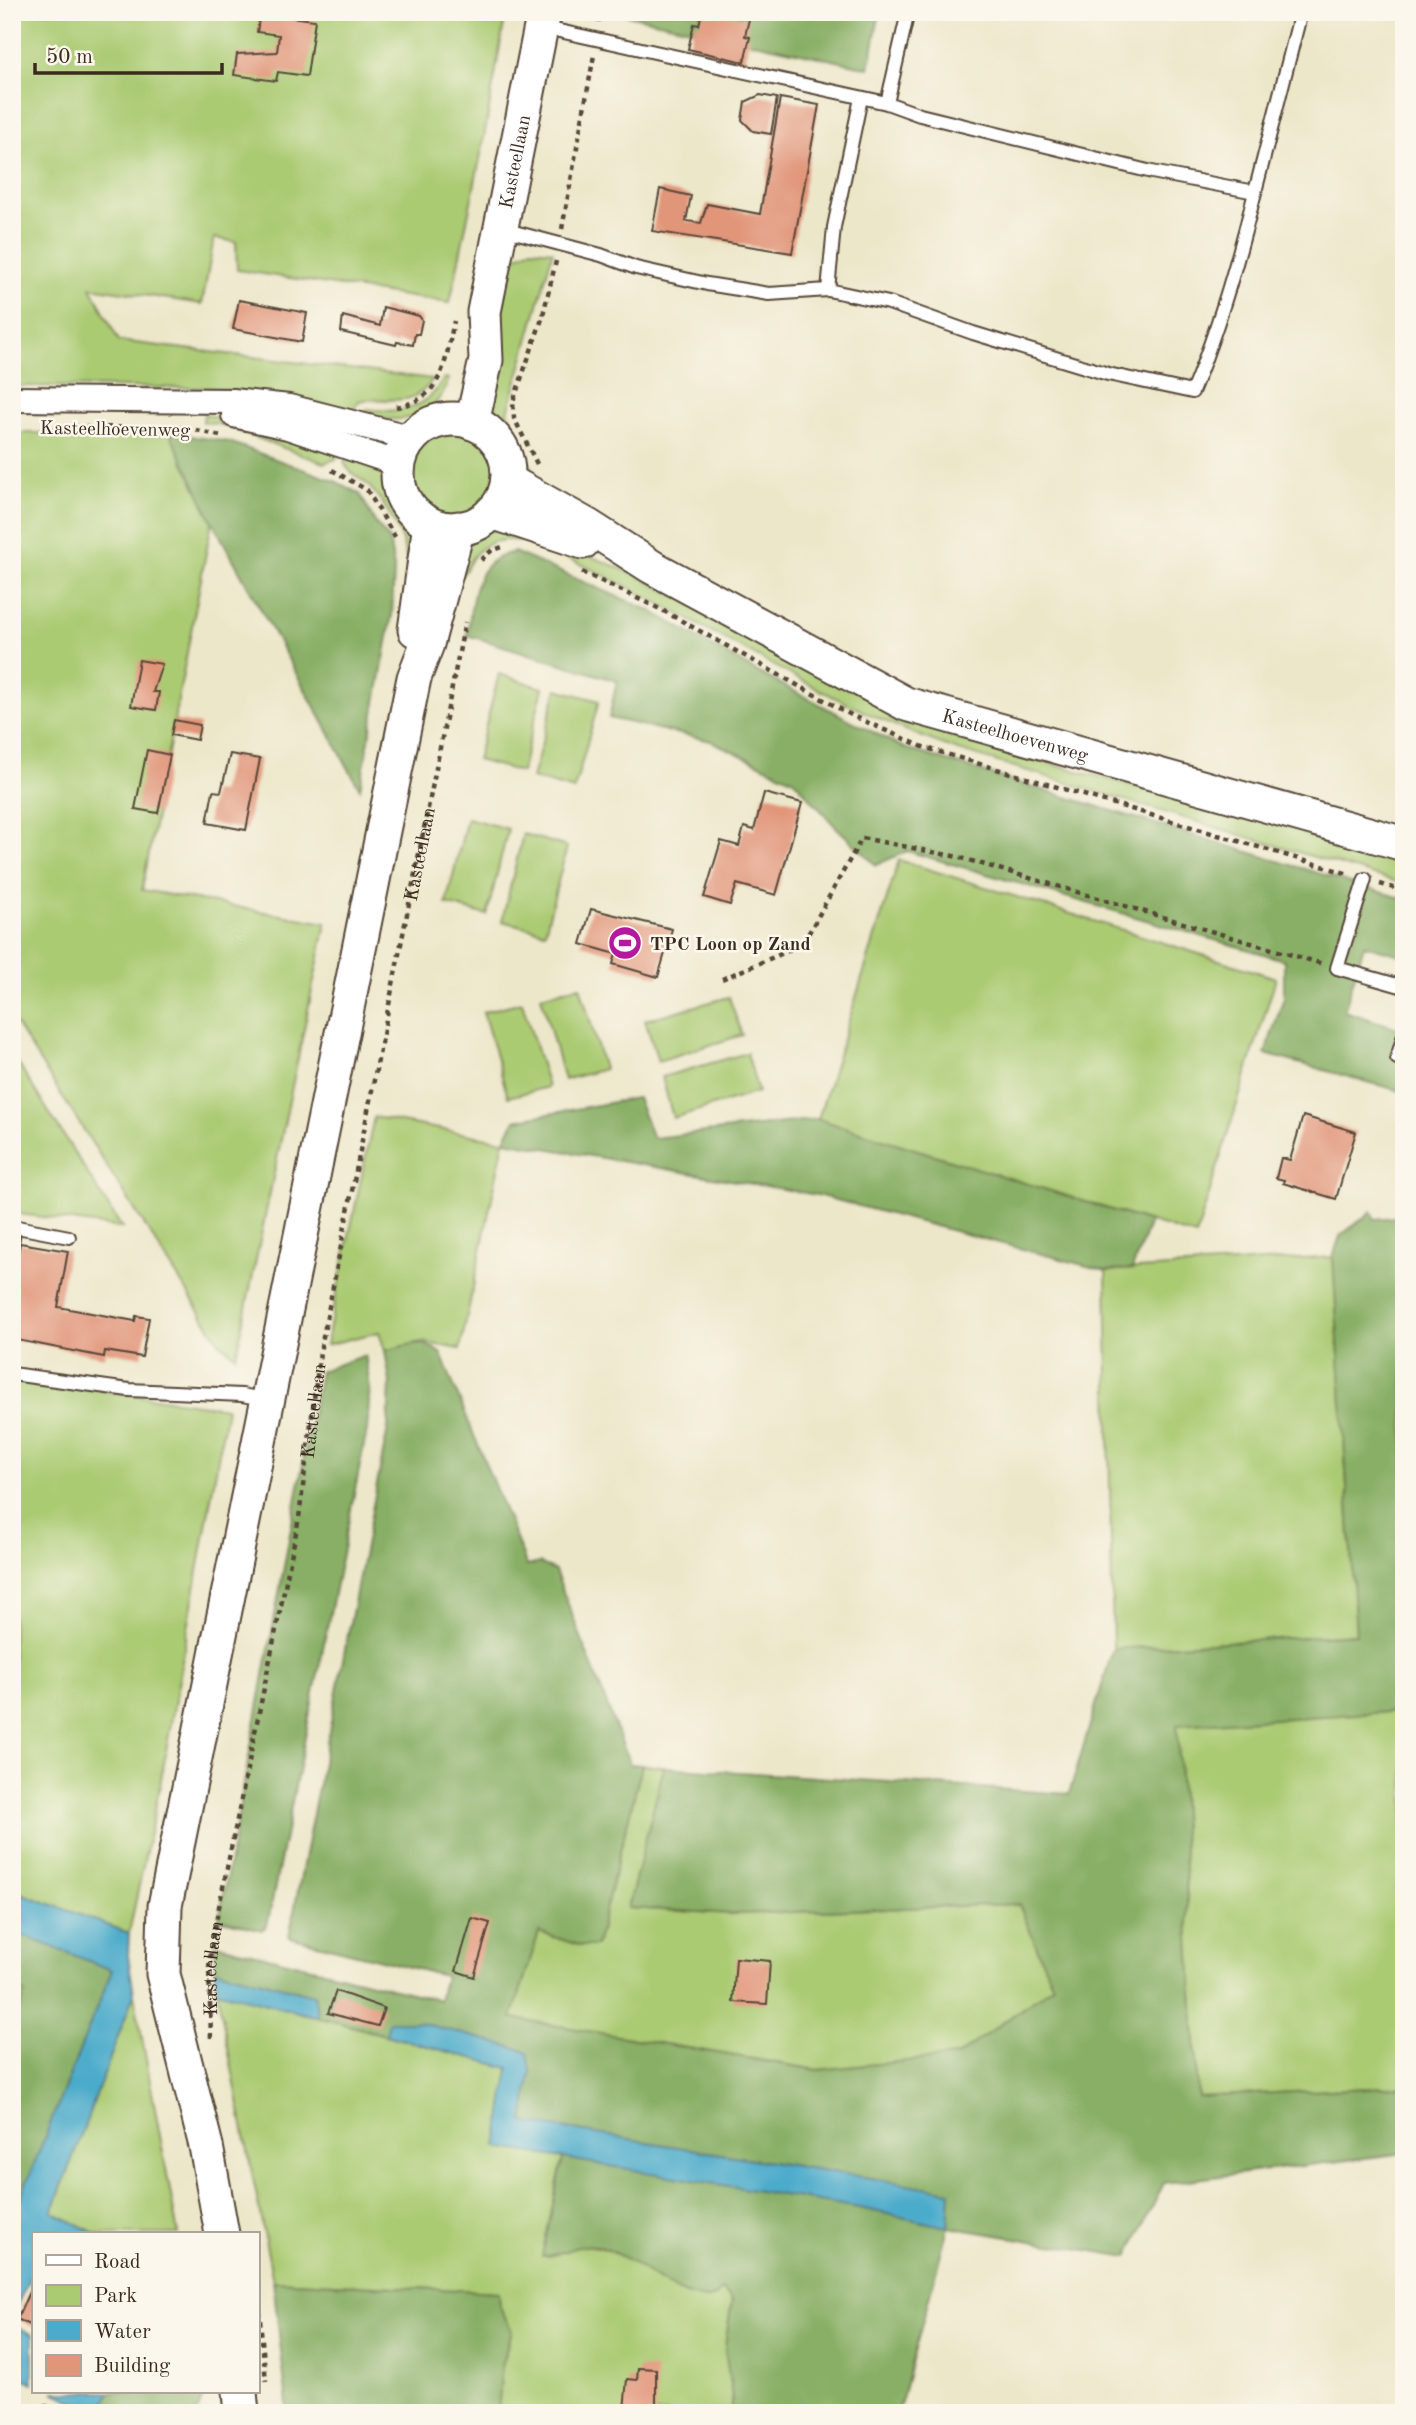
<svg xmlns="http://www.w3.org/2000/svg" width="1416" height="2425" font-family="'Old Standard TT',serif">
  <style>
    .green { fill: #abcb73; stroke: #737a48; stroke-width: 2 }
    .forest { fill: #88af65; stroke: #626c42; stroke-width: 2 }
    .water { fill: #4cabcb; stroke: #446a74; stroke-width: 2 }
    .building { fill: #e19579 }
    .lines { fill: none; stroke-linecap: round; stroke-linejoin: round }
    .lane-casing { stroke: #564638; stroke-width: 16 }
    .street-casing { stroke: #564638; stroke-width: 28 }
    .secondary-casing { stroke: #564638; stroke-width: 37 }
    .path { stroke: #564638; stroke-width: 4.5; stroke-dasharray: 5 5; stroke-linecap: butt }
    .lane { stroke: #fff; stroke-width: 12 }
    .street { stroke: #fff; stroke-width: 24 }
    .secondary { stroke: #fff; stroke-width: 33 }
    .labels { text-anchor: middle; stroke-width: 5; stroke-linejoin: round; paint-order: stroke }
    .street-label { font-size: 19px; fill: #3b2a1e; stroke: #fbf7ec }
    .poi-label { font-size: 19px; font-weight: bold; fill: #3b2a1e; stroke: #fbf7ec; text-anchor: start }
  </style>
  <rect width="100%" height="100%" fill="#fbf7ec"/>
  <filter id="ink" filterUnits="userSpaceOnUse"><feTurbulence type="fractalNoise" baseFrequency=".0143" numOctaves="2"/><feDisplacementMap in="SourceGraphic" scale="14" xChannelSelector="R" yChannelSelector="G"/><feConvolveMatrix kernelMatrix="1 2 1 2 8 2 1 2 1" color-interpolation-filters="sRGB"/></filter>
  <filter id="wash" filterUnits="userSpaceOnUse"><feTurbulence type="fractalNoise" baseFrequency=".00686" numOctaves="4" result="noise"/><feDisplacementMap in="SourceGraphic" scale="28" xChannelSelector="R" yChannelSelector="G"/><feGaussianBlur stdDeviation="1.57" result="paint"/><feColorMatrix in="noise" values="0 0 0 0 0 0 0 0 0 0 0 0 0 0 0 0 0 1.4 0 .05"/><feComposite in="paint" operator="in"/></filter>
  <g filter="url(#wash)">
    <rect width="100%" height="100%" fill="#ede7ca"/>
    <g class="green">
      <path d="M12 12H506L482 149 450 303 237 270 236 242 214 238 202 304 91 287 119 341 433 379C412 411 388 395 359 401L352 412 303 400 213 388 12 386Z"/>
      <path d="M531 249 553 251 508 412C519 434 526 463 540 482L525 474 516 444 495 408 492 384 508 261Z"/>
      <path d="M444 378 449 379C435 421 399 425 362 414L367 409C400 414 427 410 444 378Z"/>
      <path d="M204 414 338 451 336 459 324 463 222 425 203 422Z"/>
      <circle cx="453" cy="472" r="47"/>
      <path d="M12 433H170L212 521 142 890 326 923 236 1356 220 1343 12 1018Z"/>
      <path d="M347 454 379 471 411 535 415 555 412 571 407 569C408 542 386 503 367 484 358 476 349 474 344 462Z"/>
      <path d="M490 530H511L529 542C506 538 483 538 470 562 466 569 464 575 456 579L470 540Z"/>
      <path d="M548 539 634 574 909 719 957 737 1085 773 1404 857V884L958 750C816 702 690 610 551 551L547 547Z"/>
      <path d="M499 674 543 688 521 772 477 760Z"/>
      <path d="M557 689 599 701 574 790 532 778Z"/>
      <path d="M467 818 508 829 487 915 446 904Z"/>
      <path d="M523 834 567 847 545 932 502 921Z"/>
      <path d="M899 860 1276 978 1196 1236 818 1119Z"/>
      <path d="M580 986 604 1069 564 1080 541 996Z"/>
      <path d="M729 997 742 1035 658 1061 645 1020Z"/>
      <path d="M522 1002 548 1087 508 1097 483 1012Z"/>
      <path d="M747 1053 758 1092 673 1118 662 1077Z"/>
      <path d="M12 1054 122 1228 12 1213Z"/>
      <path d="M374 1117 504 1141 460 1349 421 1342 385 1351 379 1332 326 1345Z"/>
      <path d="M1333 1257 1356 1634 1113 1649 1106 1271Z"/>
      <path d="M13 1378 227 1408 160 1785 129 1933 12 1890Z"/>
      <path d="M1404 1711V2086L1198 2097 1177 1725Z"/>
      <path d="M642 1765 664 1767 628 1908 733 1914 1019 1904 1053 1986 957 2056 818 2070 511 2018 539 1932 581 1946H596Z"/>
      <path d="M12 1988 26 1993 12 2029Z"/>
      <path d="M217 1991 510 2068 497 2147 563 2158 543 2256C552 2256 555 2255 563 2251 583 2241 602 2247 621 2256 649 2269 683 2304 715 2297L722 2289 732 2300 725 2347 732 2398 730 2413H498L502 2363 512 2331 500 2307 498 2292 273 2281Z"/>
      <path d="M134 1994 178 2234H97L52 2213Z"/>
    </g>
    <g class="forest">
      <path d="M613 12H880L869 68Z"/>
      <path d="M170 433 229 442 335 481 360 494 376 524 389 539 394 568 392 615 360 789 212 521Z"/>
      <path d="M514 552 651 611 761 674 904 748 1404 899V956L1364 945 1344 1011 1404 1030V1092L1265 1054 1284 997V960L907 851 876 865 835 826 794 780 711 741 609 718 617 681 467 635C474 599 471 561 514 552Z"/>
      <path d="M637 1098 653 1138 818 1119 1150 1222 1132 1269 1106 1271 817 1195 504 1141 515 1120Z"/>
      <path d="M1371 1212 1375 1219 1404 1216V1711L1177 1725 1198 2097 1404 2086V2153L1164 2183 1128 2257 948 2227 898 2413H730L732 2398 725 2347 732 2300 722 2290 709 2299C669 2297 638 2258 600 2247 578 2241 563 2256 542 2256L563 2158 860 2208 948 2227 950 2191 522 2122 531 2071 390 2022 386 2035 318 2017 314 1995 215 1969 216 1944 439 2000 445 1976 289 1937 388 1428 390 1382 385 1351C407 1345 423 1337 441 1354L527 1566 540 1563 555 1571 630 1764 642 1765 596 1946H581L539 1932 512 2018 817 2070 957 2056 1053 1986 1019 1904 733 1914 628 1908 664 1767 1069 1794 1113 1649 1356 1634 1333 1257 1340 1236Z"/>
      <path d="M365 1355 370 1389 367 1430 267 1926 262 1930 219 1919 320 1371Z"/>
      <path d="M12 1931 112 1970 12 2219V2029L25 1993 12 1988Z"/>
      <path d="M273 2281 499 2292 500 2307 512 2331 502 2363 498 2413H288Z"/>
      <path d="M110 2392H201L202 2399 197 2413H100Z"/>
    </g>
    <g class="water">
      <path d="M12 1890 129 1933 128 1956 134 1994 52 2212 97 2234H33V2271L12 2316V2219L112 1970 12 1931Z"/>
      <path d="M215 1969 314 1995 318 2017 217 1991Z"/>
      <path d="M389 2022H419L523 2050 528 2054 531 2071 523 2122 950 2191 948 2227 860 2208 497 2147 509 2068 386 2035Z"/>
      <path d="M12 2325 33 2335V2383L12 2373Z"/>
      <path d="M53 2392H110L99 2413Z"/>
    </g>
    <g id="blocks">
      <g class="building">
        <path d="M260 12H282V16L315 20 307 76 278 72 276 81 234 75 237 54 277 52 279 35 257 32Z"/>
        <path d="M702 12 749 19 745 36 750 37 744 62 688 49 694 24 699 25Z"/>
        <path d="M760 95 777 98 771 134 753 131 742 120 745 102Z"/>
        <path d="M780 98 819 105 792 253 652 231 660 189 691 196 686 221 701 223 707 204 760 214Z"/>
        <path d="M239 300 307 313 302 342 233 329Z"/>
        <path d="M383 307 419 316 422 320 419 334H415L413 345 397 342 396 345 341 332 343 316 380 326Z"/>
        <path d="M139 660 162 664 153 692H159L156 710 131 706Z"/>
        <path d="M174 720 200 725 197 740 171 735Z"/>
        <path d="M147 750 170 755 158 813 135 809Z"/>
        <path d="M230 754 260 759 246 830 207 823 213 791 221 792Z"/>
        <path d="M764 793 802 803 776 895 737 884 730 905 704 897 721 841 739 846 744 827 754 830Z"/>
        <path d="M591 909 672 929 658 977 613 964 616 954 581 944Z"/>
        <path d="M1303 1116 1356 1132 1336 1199 1283 1183 1284 1180 1276 1178 1281 1158 1290 1160Z"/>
        <path d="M20 1243 68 1251 58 1307 135 1321 136 1316 149 1318 142 1357 105 1351 104 1357 12 1339V1290Z"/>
        <path d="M472 1918 490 1923 474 1977 456 1971Z"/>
        <path d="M736 1958 770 1961 767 2004 733 2002Z"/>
        <path d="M336 1991 384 2008 378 2026 328 2013Z"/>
        <path d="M33 2283V2327L17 2319Z"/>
        <path d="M638 2368 656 2369V2413H625L624 2410 627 2379 637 2380Z"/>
        <path d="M45 2404 64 2413H41Z"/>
      </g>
    </g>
  </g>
  <g filter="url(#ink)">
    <use href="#blocks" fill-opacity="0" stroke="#564638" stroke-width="2"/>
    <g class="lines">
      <g class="lane-casing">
        <g id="lane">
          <path d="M541 27 887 103 920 115 1152 172 1255 192 1301 12"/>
          <path d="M887 103 908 12"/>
          <path d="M503 229 601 255 636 268 707 284 769 294 828 290 834 227 861 98"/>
          <path d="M828 290 889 303 973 333 1108 374 1192 392C1219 327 1238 261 1255 192"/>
          <path d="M1365 879 1337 968 1404 987"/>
          <path d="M1404 1035 1397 1058 1404 1060"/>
          <path d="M12 1226 69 1237"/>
          <path d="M12 1243 15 1226"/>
          <path d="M12 1374 129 1390 242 1395 267 1400"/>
        </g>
      </g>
      <g class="street-casing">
        <g id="street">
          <path d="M12 399 233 401 289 407 412 438"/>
          <path d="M234 415 288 427 399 464"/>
        </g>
      </g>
      <g class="secondary-casing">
        <g id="secondary">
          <circle cx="453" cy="474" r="55"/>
          <path id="s2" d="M472 423 486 360 484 312 544 12"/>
          <path id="s3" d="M508 481 588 526 652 567 906 704 1404 844"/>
          <path d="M492 512 583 542"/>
          <path d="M415 630 430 524"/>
          <path d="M222 2234 206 2146 163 1974 165 1906 414 678 427 644 458 528"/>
          <path d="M240 2392 242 2413"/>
        </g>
      </g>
      <g class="path">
        <path d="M599 22V12"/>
        <path d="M562 229 594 55"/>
        <path d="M396 407C444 399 445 361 454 321"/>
        <path d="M76 427 188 428 220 436"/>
        <path d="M537 464 514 418 513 402 542 319 556 261"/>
        <path d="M332 470 367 490 397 540"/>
        <path d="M481 560 491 551 502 547"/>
        <path d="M582 572 662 610 853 716 923 747 1349 874"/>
        <path d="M1380 884 1404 891"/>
        <path d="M722 979 802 945 862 838 958 857 1323 964"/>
        <path id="s1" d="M211 2038 209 1967 213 1936 299 1518 320 1352 465 622"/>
        <path d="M257 2290 266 2381"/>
      </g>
      <use href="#lane" class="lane"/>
      <use href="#street" class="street"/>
      <use href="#secondary" class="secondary"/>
    </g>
  </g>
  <defs>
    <g id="stadium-disc" transform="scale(1.75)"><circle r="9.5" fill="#b5179e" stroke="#fbf7ec"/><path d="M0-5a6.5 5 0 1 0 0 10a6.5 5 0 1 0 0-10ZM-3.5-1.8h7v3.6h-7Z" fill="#fff"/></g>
  </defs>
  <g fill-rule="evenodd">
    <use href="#stadium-disc" x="625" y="943"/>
  </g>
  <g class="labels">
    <g class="street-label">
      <text dy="7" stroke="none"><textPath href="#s2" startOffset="266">Kasteellaan</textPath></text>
      <text transform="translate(115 428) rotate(1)" y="7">Kasteelhoevenweg</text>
      <text dy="7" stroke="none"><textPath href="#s3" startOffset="570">Kasteelhoevenweg</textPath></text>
      <text dy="7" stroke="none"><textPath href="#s1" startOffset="1204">Kasteellaan</textPath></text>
      <text dy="7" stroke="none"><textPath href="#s1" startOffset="637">Kasteellaan</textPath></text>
      <text dy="7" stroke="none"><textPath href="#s1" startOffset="70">Kasteellaan</textPath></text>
    </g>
    <g class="poi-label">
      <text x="650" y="950">TPC Loon op Zand</text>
    </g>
  </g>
  <rect width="1416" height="2425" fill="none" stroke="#fbf7ec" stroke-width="42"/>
  <rect x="32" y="2232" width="228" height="161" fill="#fbf7ec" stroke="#aea59a" stroke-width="2"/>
  <rect x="46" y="2255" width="35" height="10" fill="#ffffff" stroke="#aea59a" stroke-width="2"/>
  <text x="94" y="2268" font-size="21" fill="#3b2a1e">Road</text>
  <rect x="46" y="2285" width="35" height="21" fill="#abcb73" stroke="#aea59a" stroke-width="2"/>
  <text x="94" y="2302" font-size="21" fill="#3b2a1e">Park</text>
  <rect x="46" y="2320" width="35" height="21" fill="#4cabcb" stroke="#aea59a" stroke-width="2"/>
  <text x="94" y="2338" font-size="21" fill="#3b2a1e">Water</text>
  <rect x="46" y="2355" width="35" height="21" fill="#e19579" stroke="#aea59a" stroke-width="2"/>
  <text x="94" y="2372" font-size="21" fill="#3b2a1e">Building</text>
  <path d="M35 63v10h187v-10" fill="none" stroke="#3b2a1e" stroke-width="3.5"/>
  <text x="46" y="63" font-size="21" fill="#3b2a1e" stroke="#fbf7ec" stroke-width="5" paint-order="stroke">50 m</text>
</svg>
